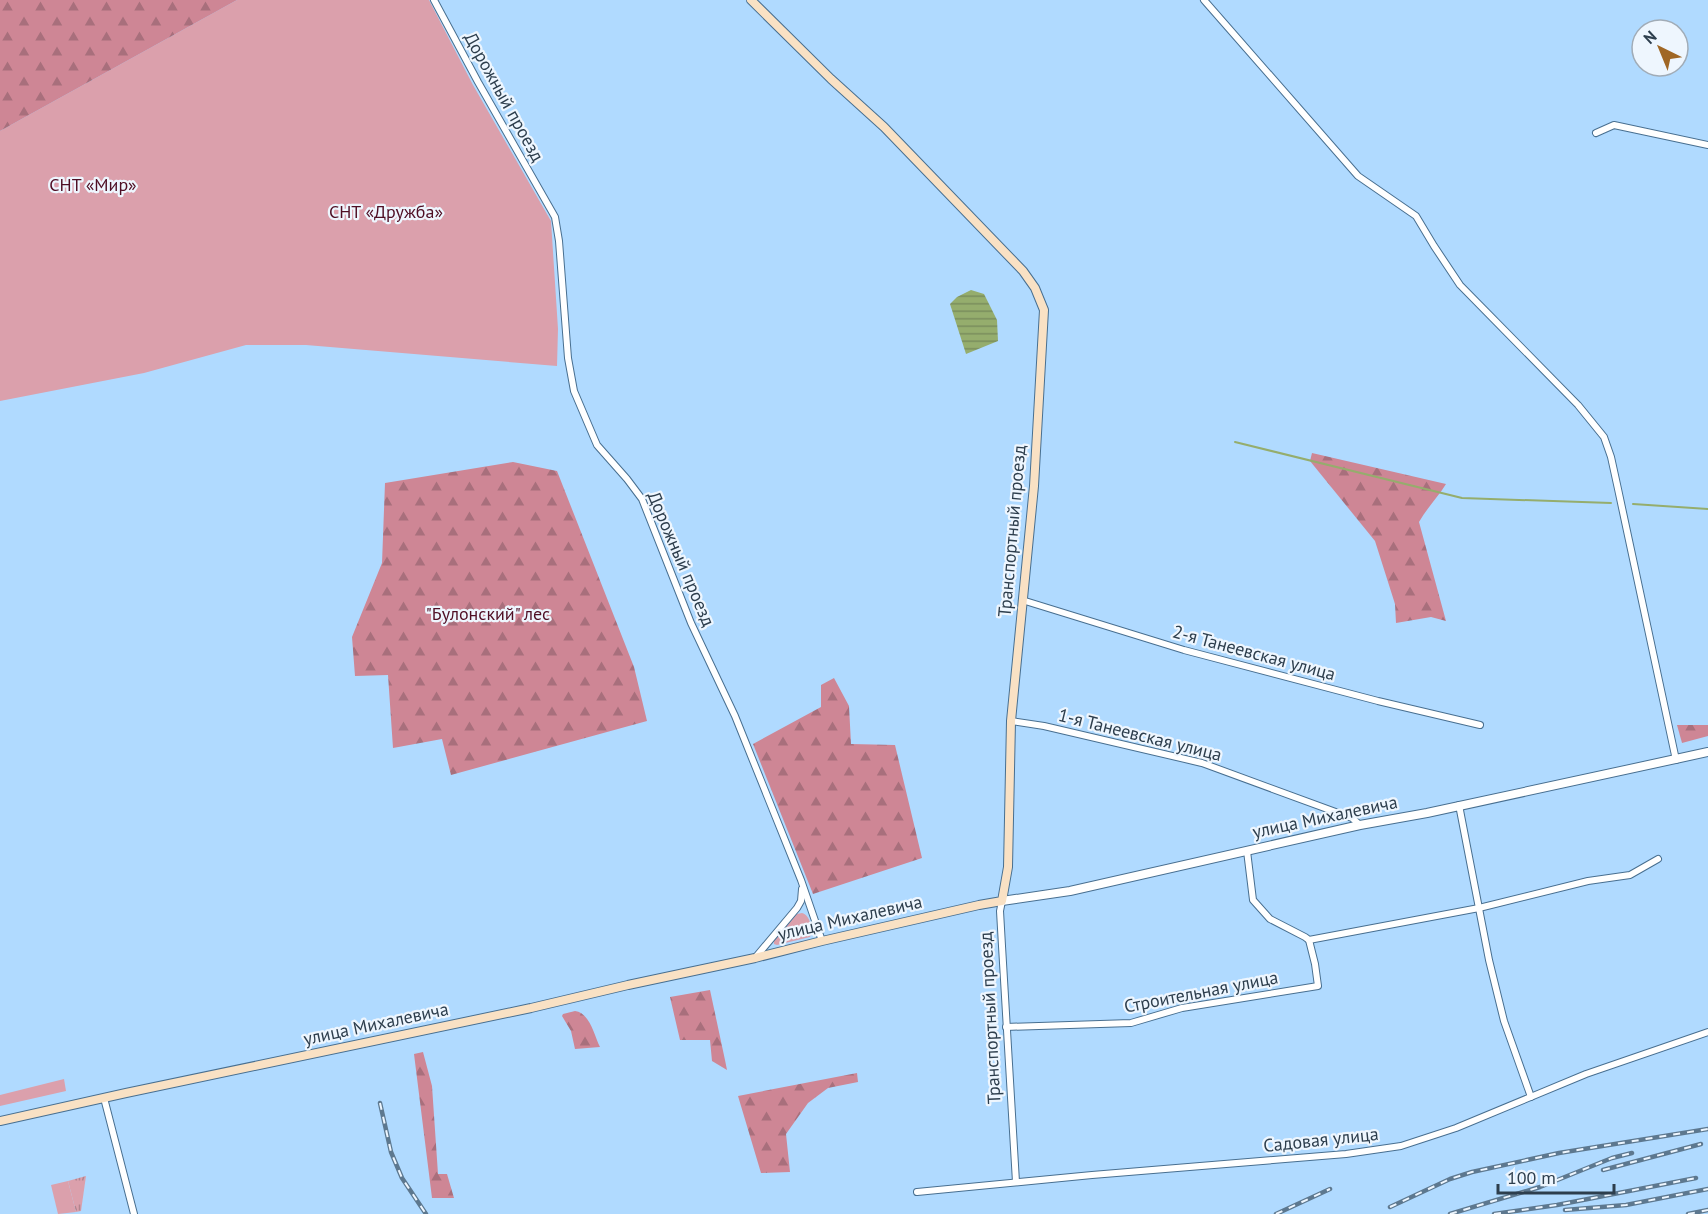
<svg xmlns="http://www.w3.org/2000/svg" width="1708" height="1214" font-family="'PT Sans',sans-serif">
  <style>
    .green { fill: #dba0ac }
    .forest { fill: url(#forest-firs) }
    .park { fill: url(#park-tufts) }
    .water { fill: url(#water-rules) }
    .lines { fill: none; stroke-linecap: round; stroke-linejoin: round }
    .stream { stroke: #95ad6d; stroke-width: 2 }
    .minor-casing { stroke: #486f90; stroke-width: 8 }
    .tertiary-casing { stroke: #486f90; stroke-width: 10 }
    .secondary-casing { stroke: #486f90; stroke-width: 10 }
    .minor { stroke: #fff; stroke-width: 6 }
    .tertiary { stroke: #fff; stroke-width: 8 }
    .secondary { stroke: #f9e1c4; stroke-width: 8 }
    .rail-casing { stroke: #5d788f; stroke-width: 4.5 }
    .rail { stroke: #eef6fe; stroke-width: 2; stroke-dasharray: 7; stroke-linecap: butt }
    .labels { text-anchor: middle; stroke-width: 4.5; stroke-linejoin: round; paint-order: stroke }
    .street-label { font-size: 18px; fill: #2d3e4d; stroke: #eef6fe }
    .park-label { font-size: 18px; fill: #4f0e24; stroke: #eef6fe }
  </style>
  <defs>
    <pattern id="forest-firs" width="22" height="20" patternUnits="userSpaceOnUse" patternTransform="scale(1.5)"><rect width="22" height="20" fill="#ce8695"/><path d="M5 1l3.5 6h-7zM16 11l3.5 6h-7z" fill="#a86f7c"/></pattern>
    <pattern id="park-tufts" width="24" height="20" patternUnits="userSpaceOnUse" patternTransform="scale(1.5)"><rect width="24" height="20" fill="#dba0ac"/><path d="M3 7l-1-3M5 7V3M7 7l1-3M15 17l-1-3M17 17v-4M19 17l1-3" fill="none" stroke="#b2848e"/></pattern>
    <pattern id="water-rules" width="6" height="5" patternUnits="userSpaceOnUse" patternTransform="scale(1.5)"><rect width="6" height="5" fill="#95ad6d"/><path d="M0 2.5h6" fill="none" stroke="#7a8e5c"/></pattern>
  </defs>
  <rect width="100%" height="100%" fill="#b0daff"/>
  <g class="green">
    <path d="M237 0H429L473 85 551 221 558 329 557 366 306 345H246L144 373 0 401V131Z"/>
    <path d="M802 913C810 915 813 929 810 937L777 945 774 944V941L797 914Z"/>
    <path d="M64 1079 66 1091 0 1106V1095Z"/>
    <path d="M68 1181 76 1212 58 1214 51 1185Z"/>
  </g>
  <g class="forest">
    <path d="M0 0H237L0 131Z"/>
    <path d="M1312 453 1446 484C1438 497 1427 508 1419 522L1446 621 1431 617 1396 623 1395 604 1375 541 1310 461Z"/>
    <path d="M513 462 557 471 634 667 647 721 451 775 442 739 393 748 388 675 355 676 352 637 382 563 385 483Z"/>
    <path d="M834 678 849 706 851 744 895 745 922 858 813 894 753 744 821 707V685Z"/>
    <path d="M1677 725H1708V736L1682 743Z"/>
    <path d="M710 990 725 1060 727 1070 712 1061 710 1040H680L670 997Z"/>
    <path d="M575 1011C590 1013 594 1035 600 1047L575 1049 571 1031 562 1016 563 1014Z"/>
    <path d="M423 1052 432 1086 438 1174H447L454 1198H432L414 1054Z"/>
    <path d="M857 1073 858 1082 828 1088 808 1103 786 1134 790 1172 761 1173 738 1096Z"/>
  </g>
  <path class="park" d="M86 1176 81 1211 76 1212 68 1181Z"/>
  <path class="water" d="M971 290 984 294 997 320 998 341 966 354 950 304 957 297Z"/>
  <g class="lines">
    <g class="stream">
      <path d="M1235 442 1462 498 1611 503"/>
      <path d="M1633 504 1708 509"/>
    </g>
    <g class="minor-casing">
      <g id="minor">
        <path d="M434 0 478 82 555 217 559 241 568 358 574 391 597 445 627 479 642 499 691 623 735 716 801 880 822 941"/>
        <path d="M1204 0 1358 176 1416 216 1434 246 1460 285 1578 405 1604 437 1611 457 1618 489 1676 760"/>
        <path d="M1596 133 1614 125 1708 145"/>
        <path d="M1022 600 1184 650 1378 701 1480 725"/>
        <path d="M1011 721 1044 726 1202 763 1352 818 1360 825"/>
        <path d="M1459 805 1489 960 1504 1021 1531 1097"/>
        <path d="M1247 851 1253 900 1270 919 1305 937 1309 940 1479 908 1588 881 1630 875 1658 859"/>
        <path d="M1002 901 1000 911 1002 946 1016 1182"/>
        <path d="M755 958 797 908 801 901 802 889"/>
        <path d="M1006 1027 1131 1023 1182 1008 1318 986 1315 964 1309 940"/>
        <path d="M104 1098 134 1214"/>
        <path d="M917 1192 1092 1175 1346 1154 1401 1146 1456 1128 1586 1074 1708 1032"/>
      </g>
    </g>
    <g class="tertiary-casing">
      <path id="tertiary" d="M1002 901 1070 891 1360 825 1427 813 1708 752"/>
    </g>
    <g class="secondary-casing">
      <path id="secondary" d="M0 1121 126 1093 531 1008 628 985 755 958 822 941 979 905 1002 901 1008 867 1011 721 1034 486 1044 310 1035 288 1023 271 884 127 831 79 751 0"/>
    </g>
    <use href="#minor" class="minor"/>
    <use href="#tertiary" class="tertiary"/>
    <use href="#secondary" class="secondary"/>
    <g class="rail-casing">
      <g id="rail">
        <path d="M380 1103 391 1152 402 1178 426 1214"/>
        <path d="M1603 1170 1701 1144"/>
        <path d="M1390 1207 1450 1179 1472 1172 1559 1153 1708 1129"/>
        <path d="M1565 1210 1626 1205 1708 1189"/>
        <path d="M1276 1214 1330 1189"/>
        <path d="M1450 1214 1540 1187 1612 1158 1632 1153"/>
        <path d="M1494 1214 1557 1205 1696 1178"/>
        <path d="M1688 1214 1708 1210"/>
      </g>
    </g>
    <use href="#rail" class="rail"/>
  </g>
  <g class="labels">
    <g class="street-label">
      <text transform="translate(504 97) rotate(61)" y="6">Дорожный проезд</text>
      <text transform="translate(1012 531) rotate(-85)" y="6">Транспортный проезд</text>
      <text transform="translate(681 559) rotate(67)" y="6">Дорожный проезд</text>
      <text transform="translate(1254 653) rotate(15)" y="6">2-я Танеевская улица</text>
      <text transform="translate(1140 735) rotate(14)" y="6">1-я Танеевская улица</text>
      <text transform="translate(1325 817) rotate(-12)" y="6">улица Михалевича</text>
      <text transform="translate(850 918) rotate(-13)" y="6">улица Михалевича</text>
      <text transform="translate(1201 992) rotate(-11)" y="6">Строительная улица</text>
      <text transform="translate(990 1018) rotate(-93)" y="6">Транспортный проезд</text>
      <text transform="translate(376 1024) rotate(-12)" y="6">улица Михалевича</text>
      <text transform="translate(1321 1140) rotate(-6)" y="6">Садовая улица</text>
    </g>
    <g class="park-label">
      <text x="93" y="191">СНТ «Мир»</text>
      <text x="386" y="218">СНТ «Дружба»</text>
      <text x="488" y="620">"Булонский" лес</text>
    </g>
  </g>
  <g transform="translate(1660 48) rotate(317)"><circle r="28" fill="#eef6fe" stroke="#a1acb7" stroke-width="1.5"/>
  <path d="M0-4.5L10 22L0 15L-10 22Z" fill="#a06725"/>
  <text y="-9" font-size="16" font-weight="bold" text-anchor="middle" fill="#2d3e4d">N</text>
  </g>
  <path d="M1498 1184v9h116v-9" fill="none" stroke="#2d3e4d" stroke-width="3"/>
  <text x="1507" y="1184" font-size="18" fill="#2d3e4d" stroke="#eef6fe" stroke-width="4.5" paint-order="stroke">100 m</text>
</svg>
